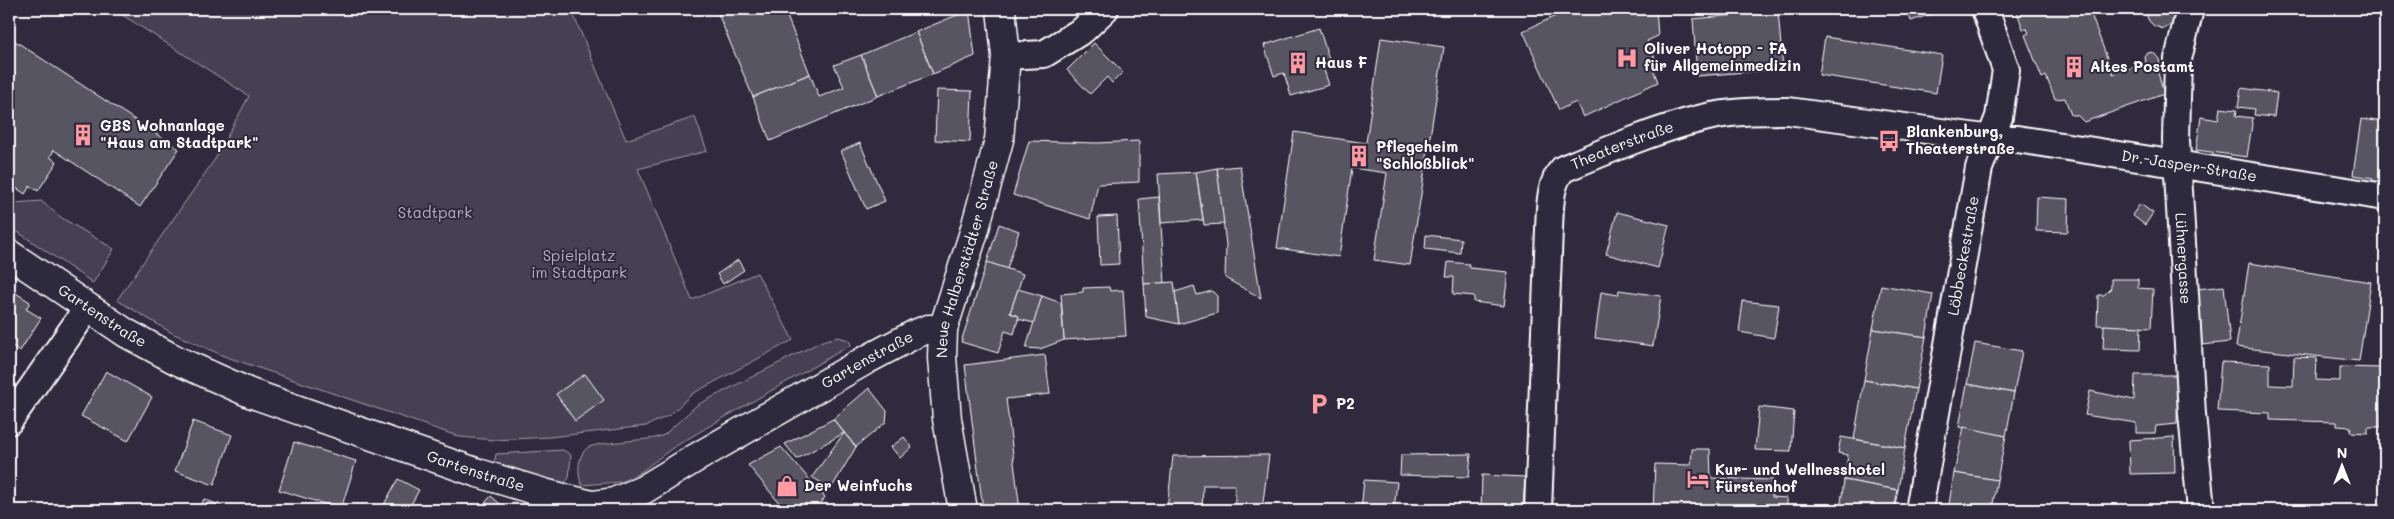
<svg xmlns="http://www.w3.org/2000/svg" width="2394" height="519" font-family="Mali,sans-serif">
  <style>
    .green { fill: #464152; stroke: #a2a0a8 }
    .building { fill: #595564; stroke: #fff }
    .lines { fill: none; stroke-linecap: round; stroke-linejoin: round }
    .minor-casing { stroke: #fff; stroke-width: 30 }
    .major-casing { stroke: #fff; stroke-width: 31 }
    .minor { stroke: #2f2a3d; stroke-width: 26 }
    .major { stroke: #2f2a3d; stroke-width: 28 }
    .labels { text-anchor: middle; stroke-width: 4; stroke-linejoin: round; paint-order: stroke }
    .poi-label { font-size: 15px; font-weight: bold; fill: #fff; stroke: #2f2a3d; text-anchor: start }
    .street-label { font-size: 15px; fill: #fff; stroke: #2f2a3d }
    .park-label { font-size: 15px; fill: #b5b3ba; stroke: #2f2a3d }
  </style>
  <rect width="100%" height="100%" fill="#2f2a3d"/>
  <filter id="ink" filterUnits="userSpaceOnUse"><feTurbulence type="fractalNoise" baseFrequency=".02" numOctaves="2"/><feDisplacementMap in="SourceGraphic" scale="10" xChannelSelector="R" yChannelSelector="G"/><feConvolveMatrix kernelMatrix="1 2 1 2 8 2 1 2 1" color-interpolation-filters="sRGB"/></filter>
  <g filter="url(#ink)">
    <g class="green">
      <path d="M113 9H571L626 140 695 117 707 151 638 169 692 300 757 273 793 340 692 394 670 415 646 426 550 437 495 440 460 437 224 356 172 333 117 300 215 159 249 96Z"/>
      <path d="M9 199 14 203 41 201 62 218 114 249 93 283 9 226Z"/>
      <path d="M838 337 849 340 851 345 706 428 671 449 638 474 621 482 582 485C577 475 577 453 589 447 597 443 643 440 655 438L664 435 697 405 822 341Z"/>
      <path d="M563 450 571 455 569 478 564 484 494 464 496 454Z"/>
    </g>
    <g class="building">
      <path d="M716 9H784L810 74 753 97Z"/>
      <path d="M1571 9H1656L1658 36 1647 41 1659 67 1653 69 1658 82 1583 117 1576 102 1559 110 1523 31Z"/>
      <path d="M1907 9H1946L1911 21Z"/>
      <path d="M2016 9H2089L2113 74 2146 63 2145 57 2148 53 2153 52 2159 59 2160 65 2157 69 2164 94 2084 122 2077 115H2071L2065 98 2055 99 2046 76 2042 78 2025 35 2029 33 2027 29H2023Z"/>
      <path d="M2144 9H2176L2178 13 2174 23 2164 29 2154 26 2149 21Z"/>
      <path d="M969 10 975 56 933 74 916 32Z"/>
      <path d="M1778 11 1783 69 1697 76 1693 19Z"/>
      <path d="M1319 28 1330 62 1322 64 1329 85 1291 96 1284 73 1274 76 1264 45Z"/>
      <path d="M916 32 933 74 878 96 861 55Z"/>
      <path d="M9 37 179 149 140 207 54 150 50 157 57 162 38 191 30 186 25 194 9 183 10 118Z"/>
      <path d="M1825 37 1942 55 1936 93 1819 75Z"/>
      <path d="M1381 38 1444 47 1410 265 1374 260 1387 173 1352 168 1339 257 1277 248 1294 132 1366 143Z"/>
      <path d="M1094 43 1123 72 1112 83 1107 77 1090 94 1067 70Z"/>
      <path d="M861 55 878 96 770 141 753 97 810 74 819 97 844 87 834 65Z"/>
      <path d="M2241 88 2277 93 2274 117 2254 115 2255 109 2238 107Z"/>
      <path d="M937 90 972 91 970 142 935 140Z"/>
      <path d="M2220 108 2237 110 2236 116 2253 118 2247 157 2196 150 2201 117 2218 120Z"/>
      <path d="M2361 119 2385 122V185L2372 183 2373 178 2353 175Z"/>
      <path d="M1029 141 1097 143 1139 141V182L1098 184 1090 219 1013 195Z"/>
      <path d="M860 143 885 201 866 209 841 151Z"/>
      <path d="M1240 166 1261 298 1225 278 1226 245 1217 168Z"/>
      <path d="M1217 168 1224 224 1204 225 1196 172Z"/>
      <path d="M1196 172 1203 220 1161 223 1158 174Z"/>
      <path d="M1159 197 1165 283 1144 284 1139 199Z"/>
      <path d="M2037 197 2069 199 2068 232 2036 231Z"/>
      <path d="M2140 204 2153 213 2145 225 2132 215Z"/>
      <path d="M1617 212 1669 225 1658 268 1606 254Z"/>
      <path d="M1117 216 1119 264 1100 265 1098 217Z"/>
      <path d="M999 224 1019 231 1007 269 987 262Z"/>
      <path d="M1426 235 1461 239 1460 253 1425 249Z"/>
      <path d="M738 260 744 270 723 284 717 274Z"/>
      <path d="M987 262 1023 274 1010 313 1019 316 1014 334 1005 331 998 353 961 342Z"/>
      <path d="M1448 262 1469 264 1470 268 1508 272 1504 306 1474 302V296L1453 294 1454 277H1446Z"/>
      <path d="M2249 263 2371 282 2359 361 2236 347Z"/>
      <path d="M2111 279H2138V288L2153 289 2151 328 2097 325 2098 295H2104L2111 288Z"/>
      <path d="M1174 282 1179 324 1146 317 1144 284Z"/>
      <path d="M1881 285 1933 294 1926 337 1873 329Z"/>
      <path d="M1194 286 1197 295 1212 291 1217 296V313L1179 324 1175 292Z"/>
      <path d="M2224 286 2230 342 2202 345 2197 289Z"/>
      <path d="M1109 287 1110 291 1123 290 1126 336 1064 340 1061 294 1083 292V288Z"/>
      <path d="M1018 289 1042 296 1034 323 1018 319 1019 316 1010 313Z"/>
      <path d="M11 290 30 302 26 309 41 318 20 351 9 344V293Z"/>
      <path d="M1619 290 1661 296 1653 346 1595 338 1601 292 1618 295Z"/>
      <path d="M1042 296 1061 303 1064 340 1040 349 1026 348Z"/>
      <path d="M1743 301 1779 305 1774 338 1739 332Z"/>
      <path d="M2104 325 2141 327 2140 350 2103 349Z"/>
      <path d="M1873 329 1926 337 1916 389 1864 380Z"/>
      <path d="M1975 343 2022 351 2014 393 1967 384Z"/>
      <path d="M1045 355 1050 394 1006 399 1020 510H983L965 365Z"/>
      <path d="M2294 357 2317 358 2316 380 2340 381V367L2383 368 2381 427H2368V433L2350 432 2351 427 2337 426V422L2270 420V413L2217 411 2221 362 2270 364V385L2293 386Z"/>
      <path d="M106 371 152 397 128 441 81 416Z"/>
      <path d="M585 374 604 400 575 421 556 394Z"/>
      <path d="M2135 375H2178L2177 424 2156 426 2155 433H2136V423L2085 415 2090 391 2134 400Z"/>
      <path d="M1864 380 1916 389 1905 448 1854 439Z"/>
      <path d="M1967 384 2014 393 2006 436 1959 427Z"/>
      <path d="M869 388 887 411 886 422 856 447 833 419Z"/>
      <path d="M1759 407 1794 411 1791 451 1755 450Z"/>
      <path d="M833 419 844 433 797 459 785 444Z"/>
      <path d="M193 421 232 435 214 485 175 471Z"/>
      <path d="M1964 427 2006 436 1997 480 1954 473Z"/>
      <path d="M844 433 856 447 831 489 812 477Z"/>
      <path d="M904 437 912 447 900 458 891 447Z"/>
      <path d="M1841 437 1905 448 1898 490 1844 480 1848 455 1838 453Z"/>
      <path d="M2174 437 2175 473 2130 474 2129 440Z"/>
      <path d="M294 442 356 461 341 509 279 490Z"/>
      <path d="M781 447 825 497 817 510H785L748 465Z"/>
      <path d="M1692 449H1710L1711 478 1773 480 1772 497 1787 498V510H1653L1655 464 1691 465Z"/>
      <path d="M1471 454 1469 477 1400 475 1401 455Z"/>
      <path d="M1269 455 1262 510 1235 508V485H1203L1202 510H1167L1173 456Z"/>
      <path d="M1954 473 1997 480 1992 510H1948Z"/>
      <path d="M1482 475 1525 477 1523 510H1481Z"/>
      <path d="M398 479 419 490 408 510H381Z"/>
      <path d="M1364 480 1397 482 1394 510H1361Z"/>
      <path d="M1844 480 1898 490 1894 510H1840Z"/>
      <path d="M491 496 507 510H479Z"/>
      <path d="M204 499 226 508 225 510H199Z"/>
    </g>
    <g class="lines">
      <g class="minor-casing">
        <g id="minor">
          <path id="s1" d="M2190 9 2178 59 2176 140 2192 414 2201 510"/>
          <path d="M1006 56 1044 54 1083 30 1105 9"/>
          <path d="M9 421 88 307"/>
          <path id="s2" d="M1538 510 1549 229C1550 210 1549 183 1563 169 1608 150 1664 126 1712 116 1737 111 1763 111 1788 111L1992 139H2017L2385 197"/>
          <path id="s3" d="M1919 510 1979 168 1999 117 2006 70 1985 9"/>
        </g>
      </g>
      <g class="major-casing">
        <g id="major">
          <path id="s4" d="M9 254 126 333 176 360 250 393 478 473 544 493 592 505 614 502 643 490 694 459 866 360 915 334 928 329H943"/>
          <path id="s5" d="M963 510 947 419 942 358 943 329 974 232 999 140 1006 56 1001 9"/>
        </g>
      </g>
      <use href="#minor" class="minor"/>
      <use href="#major" class="major"/>
    </g>
  </g>
  <defs>
    <g id="hospital-bare" transform="scale(1.725)"><path d="M-5-5h3v3.5h4V-5h3V5h-3V1.5h-4V5h-3Z" fill="#ff9aa2" stroke="#2f2a3d" stroke-width="2.5" paint-order="stroke"/></g>
    <g id="building-bare" transform="scale(1.725)"><path d="M-4-6H4V6H1V3H-1V6H-4ZM-2.5-4.3h1.7v1.8h-1.7ZM.8-4.3h1.7v1.8H.8ZM-2.5-1h1.7V.8h-1.7ZM.8-1h1.7V.8H.8Z" fill="#ff9aa2" stroke="#2f2a3d" stroke-width="2.5" paint-order="stroke"/></g>
    <g id="bus-bare" transform="scale(1.725)"><path d="M-5-6H5V4H4V6H2V4H-2V6H-4V4H-5ZM-3.5-4V0h7V-4ZM-3.5 1.2v1.5H-2V1.2ZM2 1.2v1.5H3.5V1.2Z" fill="#ff9aa2" stroke="#2f2a3d" stroke-width="2.5" paint-order="stroke"/></g>
    <g id="parking-bare" transform="scale(1.725)"><path d="M-3.5-5.5H1a3.5 3.5 0 0 1 0 7H-1V5.5H-3.5ZM-1-3.4V-.6H.8a1.4 1.4 0 0 0 0-2.8Z" fill="#ff9aa2" stroke="#2f2a3d" stroke-width="2.5" paint-order="stroke"/></g>
    <g id="hotel-bare" transform="scale(1.725)"><path d="M-6-4.5h1.5V1H6V5H4.5V3h-9V5H-6ZM-4 0a1.8 1.8 0 1 1 3.6 0ZM.5 0V-2.5h3Q6-2.5 6 0Z" fill="#ff9aa2" stroke="#2f2a3d" stroke-width="2.5" paint-order="stroke"/></g>
    <g id="shop-bare" transform="scale(1.725)"><path d="M-5-2.5h2.3a2.7 3.5 0 0 1 5.4 0H5L5.5 6h-11ZM-1.5-2.5h3a1.5 2.3 0 0 0-3 0Z" fill="#ff9aa2" stroke="#2f2a3d" stroke-width="2.5" paint-order="stroke"/></g>
  </defs>
  <g fill-rule="evenodd">
    <use href="#hospital-bare" x="1627" y="58"/>
    <use href="#building-bare" x="1298" y="63"/>
    <use href="#building-bare" x="2074" y="67"/>
    <use href="#building-bare" x="83" y="135"/>
    <use href="#bus-bare" x="1889" y="141"/>
    <use href="#building-bare" x="1359" y="156"/>
    <use href="#parking-bare" x="1319" y="404"/>
    <use href="#hotel-bare" x="1698" y="479"/>
    <use href="#shop-bare" x="787" y="486"/>
  </g>
  <g class="labels">
    <g class="poi-label">
      <text x="1644" y="54">Oliver Hotopp - FA<tspan x="1644" dy="17">für Allgemeinmedizin</tspan></text>
      <text x="1315" y="68">Haus F</text>
      <text x="2090" y="72">Altes Postamt</text>
      <text x="100" y="131">GBS Wohnanlage<tspan x="100" dy="17">"Haus am Stadtpark"</tspan></text>
      <text x="1906" y="137">Blankenburg,<tspan x="1906" dy="17">Theaterstraße</tspan></text>
      <text x="1376" y="152">Pflegeheim<tspan x="1376" dy="17">"Schloßblick"</tspan></text>
      <text x="1336" y="409">P2</text>
      <text x="1715" y="475">Kur- und Wellnesshotel<tspan x="1715" dy="17">Fürstenhof</tspan></text>
      <text x="804" y="491">Der Weinfuchs</text>
    </g>
    <g class="street-label">
      <text dy="5" stroke="none"><textPath href="#s2" startOffset="408">Theaterstraße</textPath></text>
      <text dy="5" stroke="none"><textPath href="#s2" startOffset="984">Dr.-Jasper-Straße</textPath></text>
      <text dy="5" stroke="none"><textPath href="#s3" startOffset="258">Löbbeckestraße</textPath></text>
      <text dy="5" stroke="none"><textPath href="#s1" startOffset="251">Lühnergasse</textPath></text>
      <text dy="5" stroke="none"><textPath href="#s5" startOffset="256">Neue Halberstädter Straße</textPath></text>
      <text dy="5" stroke="none"><textPath href="#s4" startOffset="112">Gartenstraße</textPath></text>
      <text dy="5" stroke="none"><textPath href="#s4" startOffset="952">Gartenstraße</textPath></text>
      <text dy="5" stroke="none"><textPath href="#s4" startOffset="518">Gartenstraße</textPath></text>
    </g>
    <g class="park-label">
      <text x="435" y="218">Stadtpark</text>
      <text x="579" y="261">Spielplatz<tspan x="579" dy="17">im Stadtpark</tspan></text>
    </g>
  </g>
  <rect width="2394" height="519" fill="none" stroke="#2f2a3d" stroke-width="30"/>
  <rect x="15" y="15" width="2364" height="489" fill="none" stroke="#fff" stroke-width="2" filter="url(#ink)"/>
  <g transform="translate(2342 466)" stroke="#2f2a3d" stroke-width="4" paint-order="stroke">
  <path d="M0-4L9 19L0 12L-9 19Z" fill="#ffffff"/>
  <text y="-8" font-size="14" font-weight="bold" text-anchor="middle" fill="#ffffff">N</text>
  </g>
</svg>
